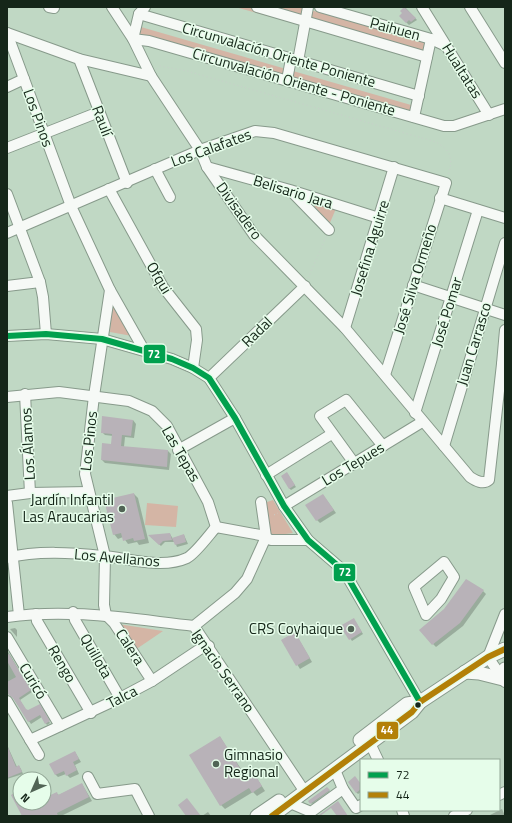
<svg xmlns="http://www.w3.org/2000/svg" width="512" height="823" font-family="'Titillium Web',sans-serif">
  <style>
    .green { fill: #d4b5a5 }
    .shadow { fill: #0003 }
    .building { fill: #b8b2b8 }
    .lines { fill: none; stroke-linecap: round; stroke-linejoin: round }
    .minor-casing { stroke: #879a8b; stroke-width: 12 }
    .major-casing { stroke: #879a8b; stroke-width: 15 }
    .path { stroke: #c8d0ca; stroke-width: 1; stroke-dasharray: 1 3; stroke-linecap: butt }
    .minor { stroke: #f6f9f6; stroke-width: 10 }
    .major { stroke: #f6f9f6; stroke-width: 13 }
    .bus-1-casing { stroke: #e6fdea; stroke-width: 9 }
    .bus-2-casing { stroke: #e6fdea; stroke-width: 9 }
    .bus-1 { stroke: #01a04e; stroke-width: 6 }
    .bus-2 { stroke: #b38008; stroke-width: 6 }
    .poi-dot { fill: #516455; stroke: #e6fdea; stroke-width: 1.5 }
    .bus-dot { fill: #152619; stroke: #e6fdea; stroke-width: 1.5 }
    .labels { text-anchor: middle; stroke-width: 3; stroke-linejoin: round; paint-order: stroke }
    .street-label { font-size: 15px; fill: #152619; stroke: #e6fdea }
    .poi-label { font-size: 15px; fill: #152619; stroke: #e6fdea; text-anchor: end }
    .line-badge { stroke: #e6fdea; stroke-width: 1.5 }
    .badge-label { font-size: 11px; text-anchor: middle; font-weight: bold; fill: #fff }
  </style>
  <rect width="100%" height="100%" fill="#c0d8c4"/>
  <g class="green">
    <path d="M235 7H299L431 42 425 60Z"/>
    <path d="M141 27 411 105 409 117 137 38Z"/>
    <path d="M304 193 338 204 329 225Z"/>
    <path d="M112 298 132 336 110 332Z"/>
    <path d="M273 500 293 533 278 535 268 533 264 503Z"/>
    <path d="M147 503 178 506 176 527 145 525Z"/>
    <path d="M118 624 163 631 135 650Z"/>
  </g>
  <g class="shadow">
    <path d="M405 7 417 20 409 25 400 16 404 13 402 11Z"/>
    <path d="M133 420 136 424 134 438 125 437 124 447 168 451 171 454 169 470 105 463 102 460 112 446 113 436 105 435 102 432Z"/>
    <path d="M288 475 296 487 291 490 289 488Z"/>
    <path d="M134 494 138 498 149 543 139 545 137 542 128 544 123 537 118 539 114 534Z"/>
    <path d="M323 495 336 513 320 523 317 520Z"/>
    <path d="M170 534 173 539 184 535 188 544 177 547 175 542H165L161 546 150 536Z"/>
    <path d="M483 591 486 594 463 626 436 647 433 644Z"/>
    <path d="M355 621 363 634 352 641 342 627Z"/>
    <path d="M15 628 17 630V637L10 629Z"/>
    <path d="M295 633 312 662 300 669 282 640Z"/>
    <path d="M7 650 32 692 20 700 26 711 41 707 50 723 47 725 42 717 31 724 7 689Z"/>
    <path d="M220 737 247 778 254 774 265 791 257 796 253 792 225 809 221 805Z"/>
    <path d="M8 747 17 767 19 766 21 769 23 774 7 779Z"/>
    <path d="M75 752 81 762 75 765 79 774 70 778 66 774 58 777 55 774Z"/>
    <path d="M82 784 92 801 61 816H23L32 803H44L45 796 47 798 56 793 59 795Z"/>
    <path d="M361 785V792L358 794 356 792Z"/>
    <path d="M327 788 330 791 312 804 309 801Z"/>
    <path d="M502 809 505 816H488Z"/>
    <path d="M208 812 211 816H202Z"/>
  </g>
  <g class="building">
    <path d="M404 7 416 18 411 22 409 20 406 23 399 16 402 13 400 11Z"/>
    <path d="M102 416 133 420 131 436 122 435 121 446 168 450 167 467 101 460 102 443 111 444 112 434 101 433Z"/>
    <path d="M287 472 295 485 289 489 281 476Z"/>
    <path d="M134 493 145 539 134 541 133 538 123 541 121 533 113 535 104 500Z"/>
    <path d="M323 494 334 510 316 521 305 505Z"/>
    <path d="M170 533 172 540 163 541 159 545 148 535Z"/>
    <path d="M184 534 186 542 175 545 172 538Z"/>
    <path d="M466 579 484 590 460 623 432 645 419 630 444 609Z"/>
    <path d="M354 618 362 632 349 640 340 626Z"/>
    <path d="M295 632 310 658 296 666 281 640Z"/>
    <path d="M9 654 31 690 19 698 26 709 28 710 40 704 50 721 45 724 40 715 28 722 13 698 9 695 7 692V682L16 677 7 661V655Z"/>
    <path d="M220 736 246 778 254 773 262 786 252 793 249 788 220 806 189 755Z"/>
    <path d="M7 745 16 767 19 765 22 772 7 778Z"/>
    <path d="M75 751 79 759 73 762 77 770 66 776 64 771 55 775 49 764Z"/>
    <path d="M355 776 361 784V789L356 793 348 782Z"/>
    <path d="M82 783 89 797 57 813 58 816H22L12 797 11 795 20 789V803H44V798L57 792 58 795Z"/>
    <path d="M327 787 330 790 310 804 308 801Z"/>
    <path d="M187 798 201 816H186L178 805Z"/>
    <path d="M338 801 348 816H337L331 808 320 816 319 815Z"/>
  </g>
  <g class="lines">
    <g class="minor-casing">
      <g id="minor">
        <path d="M49 7 54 8"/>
        <path d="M112 7 133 39 151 76 200 150 207 167 254 235 345 328 470 477C476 481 483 485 489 480L502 364 505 365"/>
        <path d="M145 7 139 14 133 39 149 41 444 126H454L505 109"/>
        <path d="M257 7 427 57"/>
        <path d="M320 7 431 39 446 46"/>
        <path d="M422 7 489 115"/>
        <path d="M470 7 505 63"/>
        <path d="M139 14 419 96"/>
        <path d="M7 33 71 206 110 290 94 396 85 474 105 556 104 605 106 615 114 623 152 681"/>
        <path d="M7 33 79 59 151 76"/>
        <path d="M79 59 127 183"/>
        <path d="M298 61 308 7"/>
        <path d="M287 80 291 59"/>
        <path d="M7 87 24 79"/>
        <path d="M414 117 431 39"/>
        <path d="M7 148 99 112"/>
        <path d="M207 167 290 190 379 218"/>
        <path d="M155 169 170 197"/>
        <path d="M109 189 163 287 196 329 197 340 193 368"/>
        <path d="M291 191 329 230"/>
        <path d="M7 194 40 282 43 297 46 334"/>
        <path d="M440 198 505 218"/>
        <path d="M7 233 200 150 255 131 274 133 446 183 385 375"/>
        <path d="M413 285 505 315"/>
        <path d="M7 286 40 282"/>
        <path d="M110 290 144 350"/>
        <path d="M345 328 394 167"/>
        <path d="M7 336 46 334 102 339 172 359 193 368 209 378 235 418 284 506 308 540 344 571 420 702"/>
        <path d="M502 364 505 330"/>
        <path d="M209 378 305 286"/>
        <path d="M25 394 30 493"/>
        <path d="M7 397 59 392 129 401 152 411 167 426 208 502 216 527"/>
        <path d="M415 413 478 210"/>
        <path d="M444 446 505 243"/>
        <path d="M178 450 235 418"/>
        <path d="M354 463 320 416 346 400 383 446"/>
        <path d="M266 475 330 435"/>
        <path d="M7 496 30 493 89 492"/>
        <path d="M7 503 19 615"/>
        <path d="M284 506 422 422"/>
        <path d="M216 527 260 535 271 540H308"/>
        <path d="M7 558C38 550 73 553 105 556 130 559 163 569 187 558 196 553 209 535 216 527"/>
        <path d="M444 562 454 577 441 599 426 615 414 587Z"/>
        <path d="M73 612 75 620 120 698"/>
        <path d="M36 614 37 621 91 713"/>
        <path d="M505 614 488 657 505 682"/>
        <path d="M7 617C71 608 130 619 194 626L305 792"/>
        <path d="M194 626 235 593 247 579 266 537 261 502"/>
        <path d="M7 637 60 726"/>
        <path d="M7 701 39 755"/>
        <path d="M367 737 378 760"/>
        <path d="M30 740 120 698 152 681 203 647 209 646"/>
        <path d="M88 777 97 794 135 789 149 816"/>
        <path d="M343 789 356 808 361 805"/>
        <path d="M499 795 505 792"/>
        <path d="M290 803 311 812 343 789 335 770"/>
        <path d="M402 810 404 816"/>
        <path d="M454 816 467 810"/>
      </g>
    </g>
    <g class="major-casing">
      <g id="major">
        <path d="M465 672 479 673 503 679 505 669"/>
        <path d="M360 740 407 704 420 702"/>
        <path d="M257 816 279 801"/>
        <path d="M272 816 412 712 420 702 488 657 505 649"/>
      </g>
    </g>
    <g class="path">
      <path d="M157 69 160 66 187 71 436 142C450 150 454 158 448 175"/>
      <path d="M333 221 336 213"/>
      <path d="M308 278 326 237"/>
      <path d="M274 515 278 513"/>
    </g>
    <use href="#minor" class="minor"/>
    <use href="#major" class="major"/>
    <g class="bus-1-casing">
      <path id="bus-1" d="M7 336 46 334 102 339 172 359 193 368 209 378 235 418 284 506 308 540 344 571 420 702"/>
    </g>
    <g class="bus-2-casing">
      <path id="bus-2" d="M272 816 412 712 420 702 488 657 505 649"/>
    </g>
    <use href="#bus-1" class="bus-1"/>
    <use href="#bus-2" class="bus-2"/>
  </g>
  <g class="poi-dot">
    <circle cx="122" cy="509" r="4"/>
    <circle cx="351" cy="629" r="4"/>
    <circle cx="216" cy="764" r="4"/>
  </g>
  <circle class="bus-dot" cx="418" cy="705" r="3.5"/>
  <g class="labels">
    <g class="street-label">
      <text transform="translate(395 29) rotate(15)" y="5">Paihuen</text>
      <text transform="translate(279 55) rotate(16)" y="5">Circunvalación Oriente Poniente</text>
      <text transform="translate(462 71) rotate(58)" y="5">Hualtatas</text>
      <text transform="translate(294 82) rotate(16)" y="5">Circunvalación Oriente - Poniente</text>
      <text transform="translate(38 118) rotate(70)" y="5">Los Pinos</text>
      <text transform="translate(102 121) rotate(69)" y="5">Raulí</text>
      <text transform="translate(211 148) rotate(-20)" y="5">Los Calafates</text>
      <text transform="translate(293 192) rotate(17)" y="5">Belisario Jara</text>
      <text transform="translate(239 211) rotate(54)" y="5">Divisadero</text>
      <text transform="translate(370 248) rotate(-73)" y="5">Josefina Aguirre</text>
      <text transform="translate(159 278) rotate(59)" y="5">Ofqui</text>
      <text transform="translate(415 279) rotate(-73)" y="5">José Silva Ormeño</text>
      <text transform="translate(447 312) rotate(-73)" y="5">José Pomar</text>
      <text transform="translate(257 332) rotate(-44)" y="5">Radal</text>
      <text transform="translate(474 344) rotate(-73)" y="5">Juan Carrasco</text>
      <text transform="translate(89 441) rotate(-84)" y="5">Los Pinos</text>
      <text transform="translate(28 444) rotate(-93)" y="5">Los Álamos</text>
      <text transform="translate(181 454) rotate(60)" y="5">Las Tepas</text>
      <text transform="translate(353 464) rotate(-31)" y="5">Los Tepues</text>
      <text transform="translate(117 558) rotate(5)" y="5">Los Avellanos</text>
      <text transform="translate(130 647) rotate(57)" y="5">Calera</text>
      <text transform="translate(96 656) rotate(60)" y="5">Quillota</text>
      <text transform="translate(62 664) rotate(60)" y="5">Rengo</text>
      <text transform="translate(223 671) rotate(55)" y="5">Ignacio Serrano</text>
      <text transform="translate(33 681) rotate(59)" y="5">Curicó</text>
      <text transform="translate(122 697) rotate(-27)" y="5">Talca</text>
    </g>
    <g class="poi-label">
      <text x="114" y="505">Jardín Infantil<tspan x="114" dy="17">Las Araucarias</tspan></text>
      <text x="343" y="634">CRS Coyhaique</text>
      <text x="224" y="760" text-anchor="start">Gimnasio<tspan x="224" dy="17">Regional</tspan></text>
    </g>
  </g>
  <g class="line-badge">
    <rect x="143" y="344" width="23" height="20" rx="4" fill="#01a04e"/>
    <rect x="333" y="563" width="23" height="19" rx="4" fill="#01a04e"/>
    <rect x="376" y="721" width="23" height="19" rx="4" fill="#b38008"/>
  </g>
  <g class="badge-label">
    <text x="154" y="358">72</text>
    <text x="345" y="576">72</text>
    <text x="387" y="734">44</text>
  </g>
  <rect width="512" height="823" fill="none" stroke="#152619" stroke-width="16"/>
  <rect x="360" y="759" width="140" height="52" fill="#e6fdea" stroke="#92a796"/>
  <rect x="368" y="772" width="20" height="6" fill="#01a04e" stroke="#92a796"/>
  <text x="396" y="779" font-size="12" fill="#152619">72</text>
  <rect x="368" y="792" width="20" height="6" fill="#b38008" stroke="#92a796"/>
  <text x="396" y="799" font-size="12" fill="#152619">44</text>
  <g transform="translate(32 791) rotate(225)"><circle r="19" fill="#e6fdea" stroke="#92a796"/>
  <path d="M0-3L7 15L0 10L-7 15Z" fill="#516455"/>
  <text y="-6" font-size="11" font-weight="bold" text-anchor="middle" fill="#152619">N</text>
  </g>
</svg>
